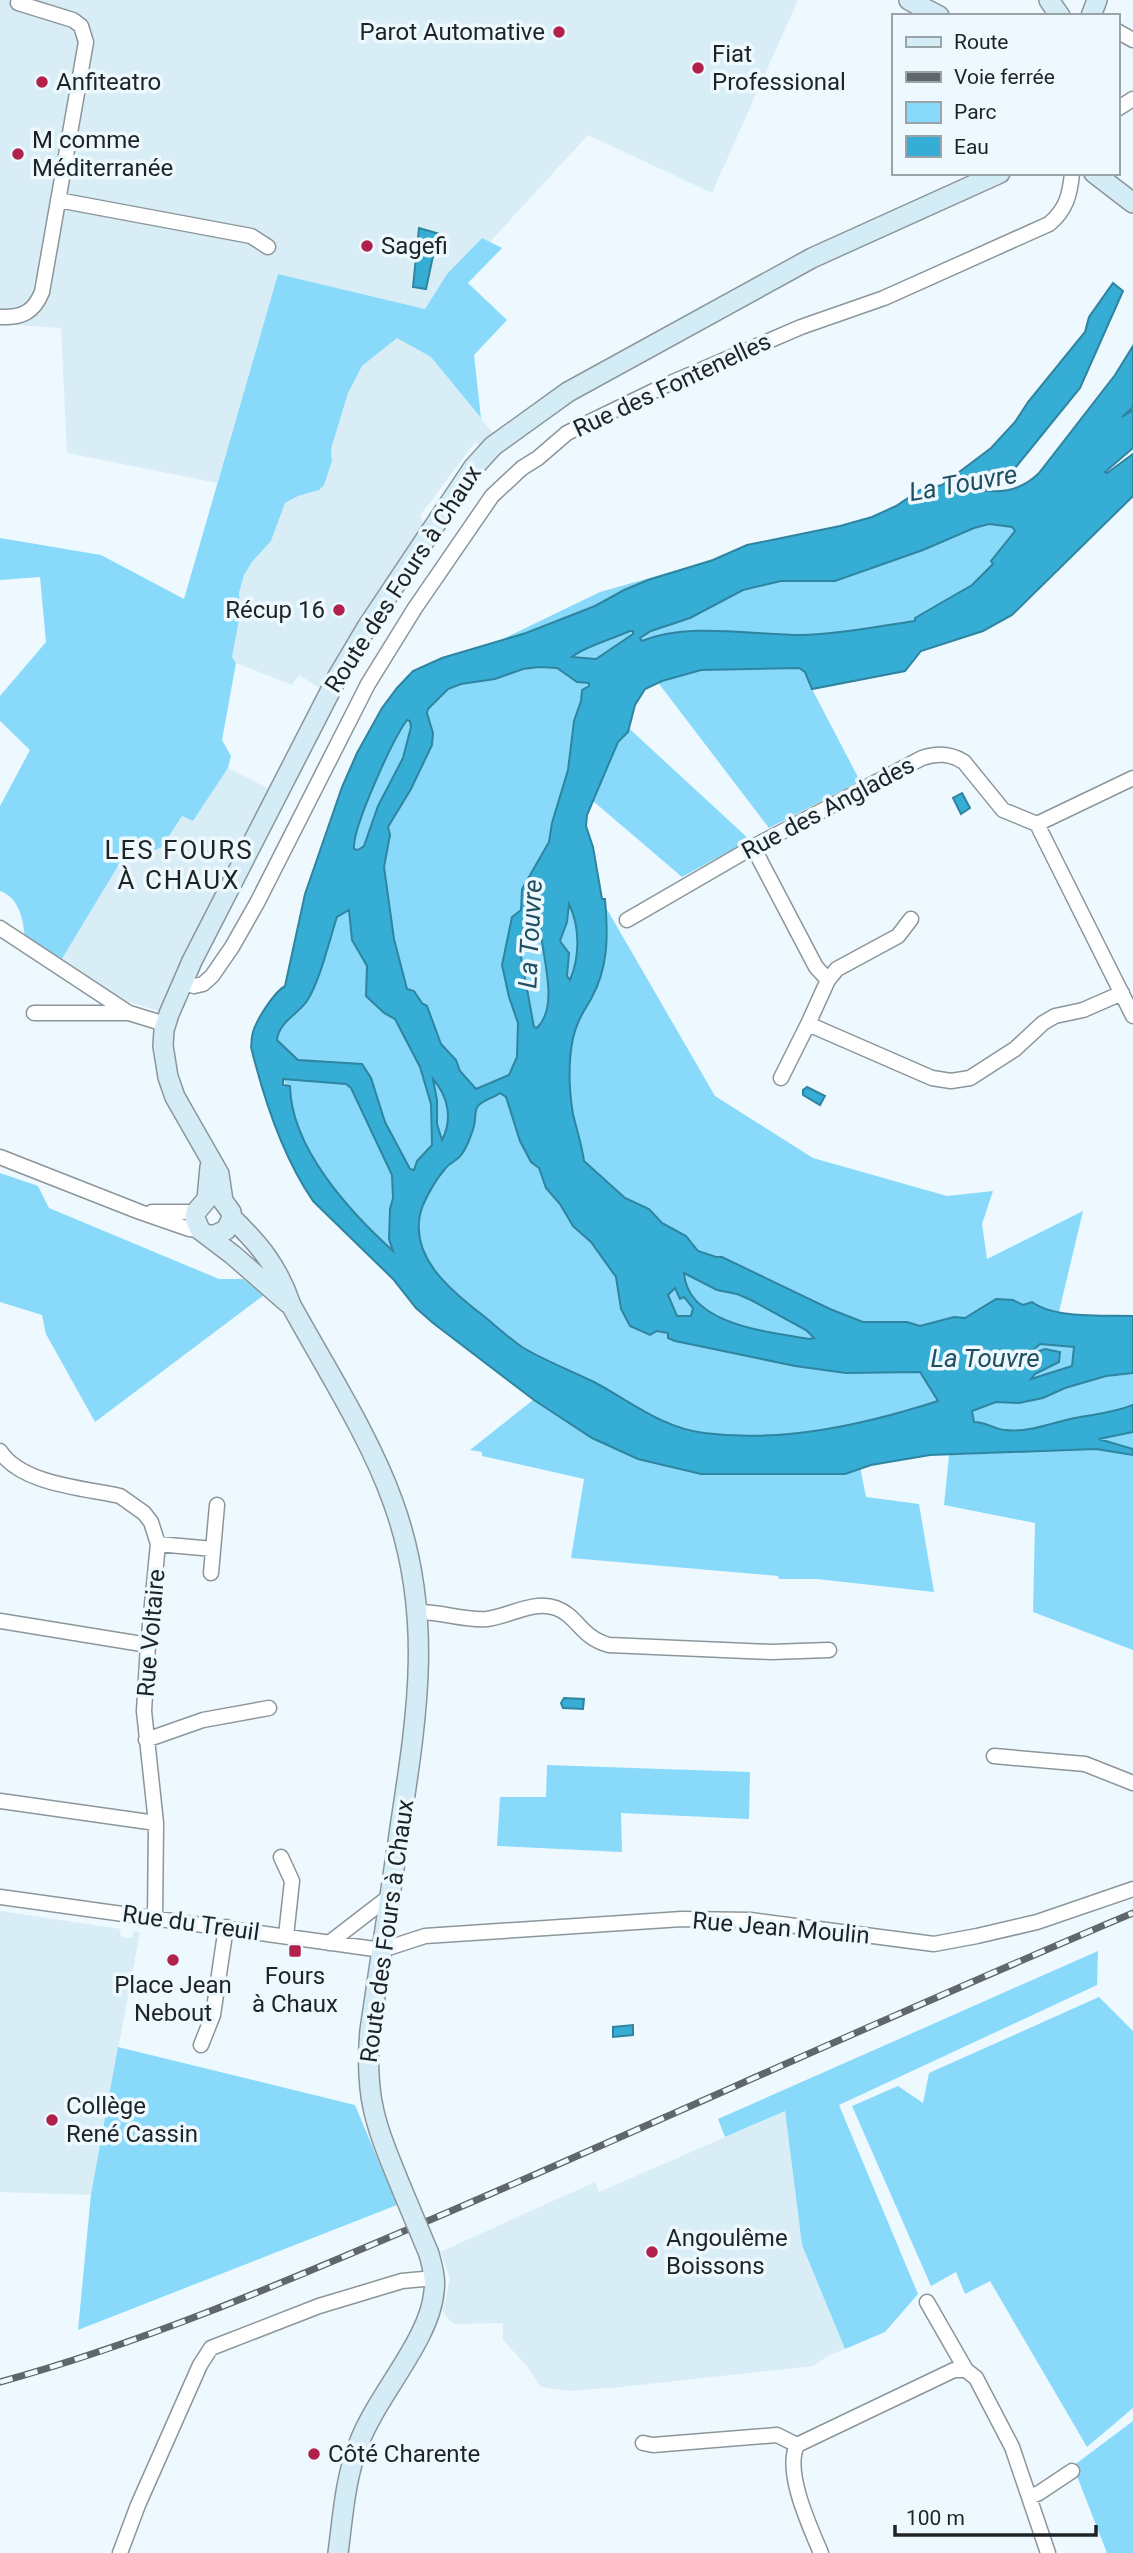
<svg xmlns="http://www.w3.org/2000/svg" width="1133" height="2553" font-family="Roboto,sans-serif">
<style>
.built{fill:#d9edf6}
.green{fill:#89dafa}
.water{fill:#36add4;stroke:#2f84a0;stroke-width:2;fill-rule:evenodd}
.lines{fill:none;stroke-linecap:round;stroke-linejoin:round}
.street-casing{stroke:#8b969b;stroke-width:17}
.secondary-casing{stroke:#8b969b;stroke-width:22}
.street{stroke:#fff;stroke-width:14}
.secondary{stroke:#d4ecf6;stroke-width:19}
.rail-casing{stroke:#5f676a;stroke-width:7}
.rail{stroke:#edf9fe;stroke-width:4.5;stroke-dasharray:13;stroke-linecap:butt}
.secondary-bridge-casing{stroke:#8b969b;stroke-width:22;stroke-linecap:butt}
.secondary-bridge{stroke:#d4ecf6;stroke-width:19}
.poi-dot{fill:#b2214c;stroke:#edf9fe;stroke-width:2.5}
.labels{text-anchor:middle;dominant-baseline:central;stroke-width:7;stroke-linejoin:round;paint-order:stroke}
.poi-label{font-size:24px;fill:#1e2325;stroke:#edf9fe;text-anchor:start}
.street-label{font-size:24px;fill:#1e2325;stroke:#edf9fe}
.water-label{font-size:26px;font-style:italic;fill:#204f61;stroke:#edf9fe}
.neighbourhood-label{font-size:26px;letter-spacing:2px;fill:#1e2325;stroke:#edf9fe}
</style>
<rect width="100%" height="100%" fill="#edf9fe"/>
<path class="built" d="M0 0H798L712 193 588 135 490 242 482 238 447 274 425 309 278 274 217 483 67 453 61 328 0 324Z
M397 338 431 357 493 433 480 446 475 442 420 516 423 523 323 690 299 675 292 685 236 663 232 657 240 615 239 593 244 575 252 562 271 541 285 503 298 496 319 490 332 461 331 449 348 393 362 366Z
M228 768 271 790 161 1012 107 995 60 962 118 866 162 847 182 816 193 821Z
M0 1911 121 1929 120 1936 127 1938H132L134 1931 140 1932 91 2194 89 2195 0 2192Z
M785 2111 802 2245 845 2349 828 2356 813 2366 621 2387 569 2391 541 2387 527 2366 503 2340V2323L455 2324 449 2320 443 2311 450 2278 440 2252 595 2182 599 2192Z"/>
<path class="green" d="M482 238 502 248 468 283 507 320 474 355 481 418 431 357 397 338 362 366 348 393 331 449 332 461 324 485 319 490 298 496 285 503 271 541 252 562 244 575 239 593 240 615 232 657 236 663 222 740 231 756 228 768 193 821 182 816 162 847 118 866 60 962 25 938C23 920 20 898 0 891V806L30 750 0 721V696L46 642 40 577 0 580V538L101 555 184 599 278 274 425 309 447 274Z
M1133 360V435L985 614 804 651 812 689 860 781 769 828 650 672 621 721 750 840 682 877 593 801 583 826 601 899 715 1096 813 1158 947 1196 993 1191 982 1224 987 1259 1083 1211 1058 1316 1133 1319V1452L1089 1440 858 1456 866 1497 919 1504 934 1592 817 1579H779L778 1576 571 1558 584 1479 482 1456V1452L470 1450 533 1400 342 1214 309 1165 271 1036 328 857 422 678 600 592 790 538 982 498 1033 492Z
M0 1173 38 1186 49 1208 219 1279H243L264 1295 95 1422 46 1334 42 1315 0 1302Z
M1096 1449 1133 1455V1650L1033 1612 1035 1523 944 1505 949 1455Z
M547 1765 750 1772 749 1819 621 1813 622 1852 497 1846 500 1797H546Z
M1098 1951 1097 1985 839 2105 918 2294 885 2332 845 2349 802 2245 785 2111 725 2137 718 2119Z
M1099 1997 1133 2031V2408L1087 2447 990 2281 965 2294 956 2272 931 2286 852 2106 898 2086 923 2103 929 2073Z
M118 2047 355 2105 397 2205 78 2330 91 2194Z
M1133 2421V2553H1107L1073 2466Z"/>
<path class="water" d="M419 228 443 235 440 248 448 251 445 254 433 256 426 289 413 287Z
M1113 283 1123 291 1080 388 1011 473 986 484 984 487 987 491C1008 493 1025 487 1039 473L1115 375 1133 346V407L1122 417 1133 410V448L1105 472 1107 473 1133 454V496L1012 615 983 631 921 651 905 671 812 689 805 672 799 668 701 670 662 681 645 689 635 705 628 732 618 742 587 815 586 826 593 847 602 899H605C608 934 609 967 591 999 583 1013 577 1021 573 1038 568 1063 569 1090 573 1114 577 1131 582 1145 584 1161L625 1198 649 1209 662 1223 686 1236 698 1251 716 1257H722L830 1309 863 1322H907L920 1326 954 1317 965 1318 996 1299 1013 1300 1023 1305 1032 1302C1055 1319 1104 1315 1133 1316V1373L1106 1376 1065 1388 1043 1398 1019 1403 996 1402 972 1411 974 1422C986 1422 994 1429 1005 1430 1029 1433 1053 1422 1075 1418 1096 1414 1113 1413 1133 1405V1432L1099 1439 1133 1449V1455L1096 1449 930 1455 871 1465 845 1474H701L638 1459 592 1438 534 1400 433 1323 416 1308 393 1279 313 1201C282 1156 264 1100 251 1047 252 1044 251 1041 252 1037 253 1024 274 992 285 986L305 894 342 787 357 753 382 708 397 688 413 671 442 658 526 633 595 606 624 590 648 580 713 560 747 545 840 526 872 517 896 506 920 490 942 485 991 448 1015 422 1028 402 1085 332 1089 317ZM989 524 1012 527 1015 531 991 561 993 564 972 585 915 618V621C879 626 838 635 802 635 752 635 688 622 642 641L640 638 651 631 690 618 743 590 781 581H835L923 550 974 528ZM630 631H633V634L596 659 572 657C581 648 615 638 630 631ZM539 667 557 668 577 682 589 683V686L582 690 581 701 574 721 568 770 552 823 549 842 522 889 521 910 512 917 502 965 509 997 518 1023 517 1057 509 1075 476 1089 460 1071 456 1060 441 1044 427 1006 422 1003 414 991 407 989 394 939 384 867 390 835 388 827 411 789 432 745 433 733 427 713 428 709 448 689 461 684 495 679 523 669ZM407 720 410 721 411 727 403 758 378 806 364 846 358 850 354 849C352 828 393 739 407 720ZM537 898 542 900 537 915 540 916C538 948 562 1003 537 1028L534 1027 521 957 532 910 530 909ZM569 904C580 927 580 956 570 980L567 976 569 953 560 941 567 922ZM349 910 352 940 367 966 366 996 384 1013 395 1019 420 1067 431 1104 432 1145 417 1161 414 1170 410 1169 385 1122 371 1078 362 1064 298 1060 277 1040C279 1022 298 1014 307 1001 320 981 329 941 337 917ZM283 1079 346 1084 351 1088 392 1175 393 1198 390 1209 389 1239 393 1251C350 1212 291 1148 290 1086L283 1085ZM433 1079C448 1096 453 1119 442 1140L437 1124V1100ZM500 1093 506 1097 520 1141 531 1162 539 1168 546 1188 560 1204 573 1226 591 1242 616 1277 621 1309 630 1326 650 1335 657 1331 668 1333V1338L675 1341 795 1366 846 1373 920 1372 938 1401C863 1425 783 1443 704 1433 662 1428 630 1401 594 1382 570 1370 545 1361 522 1347 509 1338 497 1327 485 1317 452 1292 404 1254 423 1205 428 1194 437 1178 445 1169 449 1163 457 1161 461 1155 466 1149 472 1134 474 1126 476 1120 474 1111 478 1106 482 1100 494 1098 500 1093ZM684 1273 717 1290 737 1294 751 1300 806 1330 814 1338 809 1339C769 1332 688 1325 684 1273ZM675 1288 680 1299 684 1297 693 1308 691 1316H677L668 1295ZM1040 1344 1074 1347 1072 1366 1031 1379 1035 1374 1059 1362 1060 1352 1045 1349 1034 1353 1033 1350Z
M962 793 970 808 961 814 953 798Z
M807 1087 825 1096 820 1105 803 1095V1090Z
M564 1698 584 1699 583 1709 563 1708 561 1703Z
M633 2025V2035L613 2037V2027Z"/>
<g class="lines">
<defs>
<path id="street" d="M1117 31 1133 40
M1117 109 1133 99
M58 200 251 236 268 247
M0 317C22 318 34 312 42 292L86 42 81 26 73 20 18 3
M1037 824 1133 1016
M753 847 816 967 828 980 808 1024 932 1078 951 1081 970 1078 1015 1049 1043 1023 1055 1016 1083 1010 1122 993
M627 920 753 847 922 758C937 753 950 753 964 762L1003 810 1037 824 1133 778
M0 928 129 1013 165 1024
M828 980 837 969 898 936 911 919
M182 982 194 986 203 984 212 976 232 947 257 903 368 684 415 608 492 496 522 468 538 458 567 433 666 385 801 327 884 298 1049 224C1066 210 1070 195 1072 173
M34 1013H127
M781 1078 808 1024
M0 1157 140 1212 189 1229 200 1230
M152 1212H196
M0 1451C21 1484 83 1488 120 1496L144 1513 151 1522 158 1544 148 1645 144 1711 156 1823 155 1918
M158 1544 213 1549
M211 1573 217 1505
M417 1612C440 1611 464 1621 487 1619 510 1616 533 1600 556 1608 578 1616 581 1638 609 1645L771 1652 829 1650
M0 1621 148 1645
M146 1740 203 1720 269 1708
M994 1756 1085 1764 1133 1783
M0 1801 156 1823
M281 1857 292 1881 286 1936
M0 1897 382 1950 425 1936 682 1919 750 1920 934 1944 977 1936 1037 1922 1133 1889
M329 1943 390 1896
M201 2045 213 2015 226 1927
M927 2302 966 2370
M643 2443 653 2445 777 2435 797 2445
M1029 2497 1039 2493 1072 2471
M120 2553 138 2505 200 2365 211 2348 319 2306 402 2281 434 2278
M821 2553C810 2527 784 2472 797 2445L954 2370H966L976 2378 1012 2447 1048 2553"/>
<path id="secondary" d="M909 0 939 16
M1049 0 1060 16
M1091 16 1097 0
M1094 173 1133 203
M210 1167 207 1199 196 1212 195 1218 200 1230 233 1255 288 1303
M232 1218C260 1245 278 1267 291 1305 325 1367 370 1437 393 1502 433 1612 418 1710 401 1821 391 1891 380 1961 370 2030 364 2098 376 2126 401 2187
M207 1235H215L226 1230 232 1218 231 1212 223 1201 219 1174 175 1097 168 1077 163 1046 164 1030 169 1014 192 961 338 676 367 627 473 468 493 446 568 392 812 258 1000 173
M338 2553C343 2516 345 2478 359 2443 377 2395 431 2338 434 2291 436 2278 432 2266 429 2254"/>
</defs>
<use href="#street" class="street-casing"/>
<use href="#secondary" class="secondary-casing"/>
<use href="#street" class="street"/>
<use href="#secondary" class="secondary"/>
<defs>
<path id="rail" d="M0 2382C153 2340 298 2276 444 2214 674 2115 902 2010 1133 1913"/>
</defs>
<use href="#rail" class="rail-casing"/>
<use href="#rail" class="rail"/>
<defs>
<path id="secondary-bridge" d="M401 2187 429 2254"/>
</defs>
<use href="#secondary-bridge" class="secondary-bridge-casing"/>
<use href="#secondary-bridge" class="secondary-bridge"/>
</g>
<g class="poi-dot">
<circle cx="559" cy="32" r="7"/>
<circle cx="698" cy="68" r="7"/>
<circle cx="42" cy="82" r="7"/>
<circle cx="18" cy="154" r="7"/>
<circle cx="367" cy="246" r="7"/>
<circle cx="339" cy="610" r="7"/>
<rect x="288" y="1944" width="14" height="14" rx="3.5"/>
<circle cx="173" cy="1960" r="7"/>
<circle cx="52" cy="2120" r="7"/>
<circle cx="652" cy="2252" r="7"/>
<circle cx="314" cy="2454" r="7"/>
</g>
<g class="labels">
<g class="poi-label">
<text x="545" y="32" text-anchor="end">Parot Automative</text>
<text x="712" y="54">Fiat<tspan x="712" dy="28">Professional</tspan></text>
<text x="56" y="82">Anfiteatro</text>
<text x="32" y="140">M comme<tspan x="32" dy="28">Méditerranée</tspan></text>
<text x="381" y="246">Sagefi</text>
<text x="325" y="610" text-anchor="end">Récup 16</text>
<text x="295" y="1976" text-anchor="middle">Fours<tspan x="295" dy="28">à Chaux</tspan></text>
<text x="173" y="1985" text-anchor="middle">Place Jean<tspan x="173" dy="28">Nebout</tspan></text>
<text x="66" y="2106">Collège<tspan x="66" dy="28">René Cassin</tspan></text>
<text x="666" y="2238">Angoulême<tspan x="666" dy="28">Boissons</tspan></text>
<text x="328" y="2454">Côté Charente</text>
</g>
<g class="street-label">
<text transform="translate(672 385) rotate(-25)">Rue des Fontenelles</text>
<text transform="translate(403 579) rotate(-57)">Route des Fours à Chaux</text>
<text transform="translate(828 808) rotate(-28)">Rue des Anglades</text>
<text transform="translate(151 1633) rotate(-85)">Rue Voltaire</text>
<text transform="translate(191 1923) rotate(8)">Rue du Treuil</text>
<text transform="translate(781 1928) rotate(5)">Rue Jean Moulin</text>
<text transform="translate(387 1931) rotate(-82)">Route des Fours à Chaux</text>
</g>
<g class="water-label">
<text transform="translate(963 483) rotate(-10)">La Touvre</text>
<text transform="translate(530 934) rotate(-87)">La Touvre</text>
<text x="985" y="1358">La Touvre</text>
</g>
<g class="neighbourhood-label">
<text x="179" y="850">LES FOURS<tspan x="179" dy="30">À CHAUX</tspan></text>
</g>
</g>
<rect x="892" y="14" width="228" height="161" fill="#edf9fe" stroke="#9aa3a7" stroke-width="2"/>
<rect x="906" y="37" width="35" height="10" fill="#d4ecf6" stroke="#9aa3a7" stroke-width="2"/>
<text x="954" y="49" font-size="21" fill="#1e2325">Route</text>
<rect x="906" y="72" width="35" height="10" fill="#5f676a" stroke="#9aa3a7" stroke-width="2"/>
<text x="954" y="84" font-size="21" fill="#1e2325">Voie ferrée</text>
<rect x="906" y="102" width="35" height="21" fill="#89dafa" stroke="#9aa3a7" stroke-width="2"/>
<text x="954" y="119" font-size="21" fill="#1e2325">Parc</text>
<rect x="906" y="136" width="35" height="21" fill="#36add4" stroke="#9aa3a7" stroke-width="2"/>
<text x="954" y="154" font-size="21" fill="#1e2325">Eau</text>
<path d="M895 2525v10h201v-10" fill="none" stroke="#1e2325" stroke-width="3.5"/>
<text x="906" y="2525" font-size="21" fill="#1e2325" stroke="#edf9fe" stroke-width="5" paint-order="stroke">100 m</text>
</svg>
